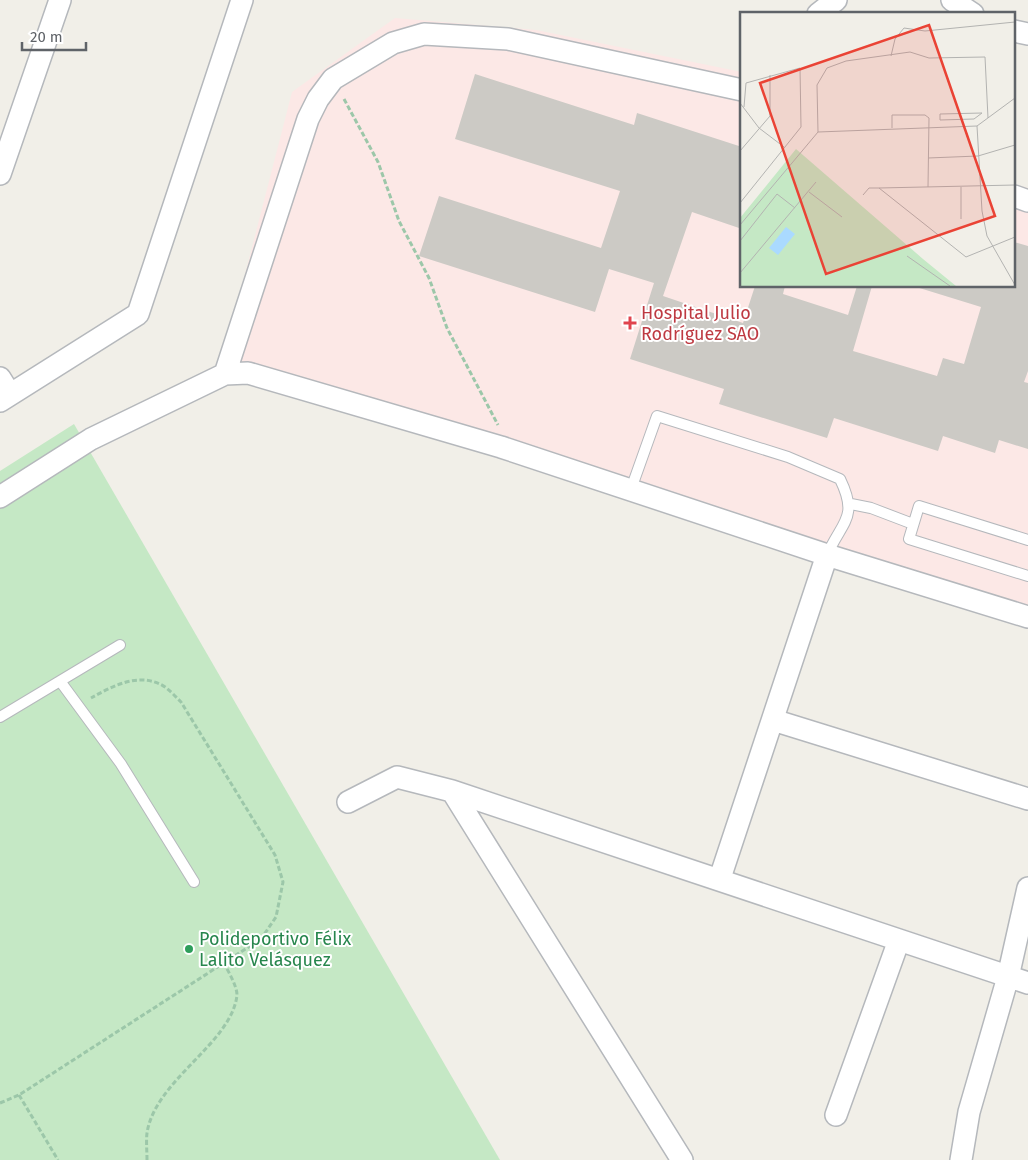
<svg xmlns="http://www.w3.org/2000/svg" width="1028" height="1160" font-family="'Fira Sans',sans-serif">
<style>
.medical{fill:#fce8e6}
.green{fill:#c5e8c5}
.building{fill:#cccac5}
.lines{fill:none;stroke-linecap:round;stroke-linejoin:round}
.lane-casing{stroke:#b5b8bc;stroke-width:12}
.street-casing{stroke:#b5b8bc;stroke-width:24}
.path{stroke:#9cc7a9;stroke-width:3;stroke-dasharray:5 2.5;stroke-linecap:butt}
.lane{stroke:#fff;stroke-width:10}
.street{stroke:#fff;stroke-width:21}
.health-dot{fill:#e0444e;stroke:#fff;stroke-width:2}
.leisure-dot{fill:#2e9e5b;stroke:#fff;stroke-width:2}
.labels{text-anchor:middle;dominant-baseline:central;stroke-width:4;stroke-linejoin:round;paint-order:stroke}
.health-label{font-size:18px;fill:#be3a42;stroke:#fff;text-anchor:start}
.leisure-label{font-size:18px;fill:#27864d;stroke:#fff;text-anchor:start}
.inset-road{fill:none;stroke:#b3b3b1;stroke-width:1}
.view{fill:#ea4335;fill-opacity:0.15;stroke:#ea4335;stroke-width:2.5}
.inset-edge{fill:none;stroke:#5f6368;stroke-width:2.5}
</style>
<rect width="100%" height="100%" fill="#f1efe8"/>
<path class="medical" d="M395 18 536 30 742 72V286H1014V184L1028 188V606L223 360 292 92Z"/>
<path class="green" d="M74 424 500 1160H0V471Z"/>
<path class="building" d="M475 74 634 125 637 113 742 147V229L692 212 663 296 743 323 755 286H785L783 294 848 315 857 286H872L853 351 937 376 943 358 964 364 981 307 913 286H1014V242L1028 246V371L1024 382 1028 383V449L999 440 995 453 943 436 938 451 834 418 827 438 719 404 724 389 630 359 654 283 609 269 595 312 419 256 439 196 601 248 620 191 455 139Z"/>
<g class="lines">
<defs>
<path id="lane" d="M631 489 657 416 788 457 840 479C859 518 842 521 827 555
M851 504 871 508 913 524
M1028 540 919 506 909 539 1028 576
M60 681 121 764 194 882
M0 717 120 645"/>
<path id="street" d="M952 0 973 14
M818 14 836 0
M1014 31 1028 34
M0 174 60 0
M1014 196 1028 201
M225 374 308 119 318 99 333 79 393 43 424 34 508 39 742 90
M0 378 10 394
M0 401 138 314 242 0
M0 497 91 439 225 374 248 373 501 447 827 555 1028 617
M773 720 1028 799
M452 791 682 1160
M348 802 397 777 452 791 1028 983
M720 878 827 555
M836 1115 899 940
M961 1160 969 1112 1008 977 1028 888"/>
</defs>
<use href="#lane" class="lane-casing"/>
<use href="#street" class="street-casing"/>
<path class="path" d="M344 99 378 162 399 221 429 278 447 328 498 425
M19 1095 58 1160
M0 1103 19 1095 261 939 276 917 283 882 275 855 181 702C175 696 167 687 160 684 136 673 111 687 91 698
M147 1160C147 1151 146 1141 147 1133 155 1080 232 1043 237 995 237 986 228 971 224 963"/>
<use href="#lane" class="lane"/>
<use href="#street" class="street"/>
</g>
<path class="health-dot" d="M627.5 315.5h5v5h5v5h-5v5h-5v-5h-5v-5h5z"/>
<circle class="leisure-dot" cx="189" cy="949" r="5"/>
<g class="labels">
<g class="health-label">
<text x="641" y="313">Hospital Julio<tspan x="641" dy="21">Rodríguez SAO</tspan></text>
</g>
<g class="leisure-label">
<text x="199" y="939">Polideportivo Félix<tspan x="199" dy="21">Lalito Velásquez</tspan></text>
</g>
</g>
<g transform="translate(740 12)">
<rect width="275" height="275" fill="#f1efe8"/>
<path d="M56 137 183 247 216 274H0V206Z" fill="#c5e8c5"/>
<path d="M46 215 55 222 38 243 29 236Z" fill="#aadaff"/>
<path class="inset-road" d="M151 44 155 27 164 16 185 19 275 10M0 91 19 116 44 135M242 101 234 107 200 108V102ZM237 114 242 199 247 224 275 273M152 116V103H185L189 106 188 175M78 120 77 73 87 56 106 49 170 40 189 46 245 45 248 106M0 139 30 104V63M188 146 238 144 275 133M139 176 226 245 275 225M69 180 102 205M123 183 129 176H139L275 173M0 191 61 115 60 56 6 71 4 95M221 207V175M0 213 78 120 237 114 275 86M0 229 37 182 55 196M167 244 210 274M0 261 76 170"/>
<path class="view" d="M189 13 255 204 86 262 20 71Z"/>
<rect width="275" height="275" class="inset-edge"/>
</g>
<path d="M22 42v8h64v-8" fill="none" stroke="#5f6368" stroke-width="2.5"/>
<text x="30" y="42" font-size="15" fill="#5f6368" stroke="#ffffff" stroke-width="4" paint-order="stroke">20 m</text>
</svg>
